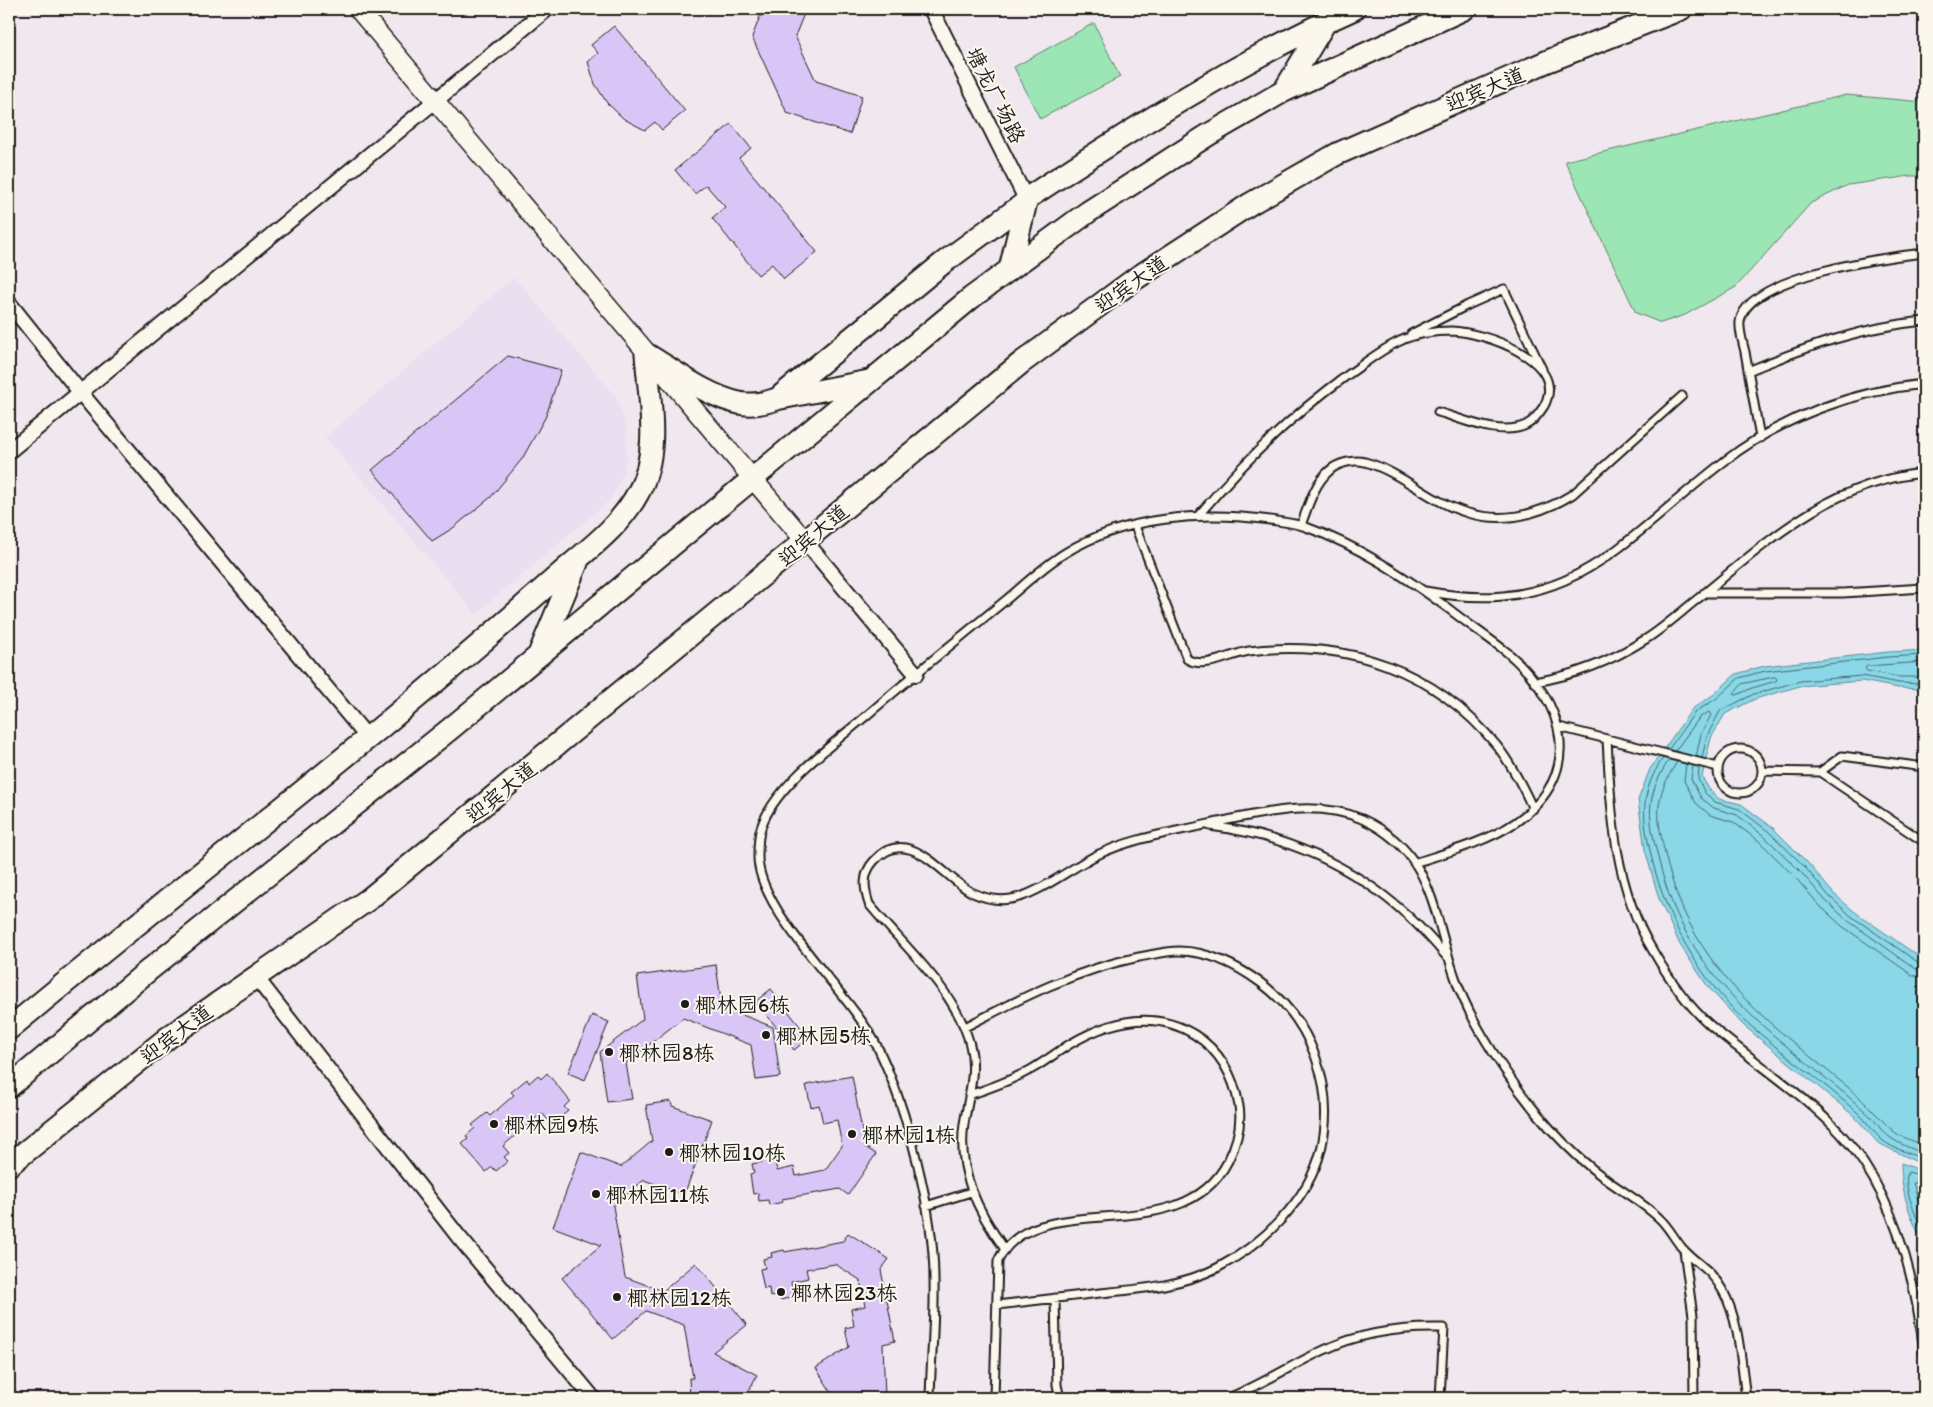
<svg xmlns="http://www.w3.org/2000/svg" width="1933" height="1407" font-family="Itim,'LXGW WenKai TC',sans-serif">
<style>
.built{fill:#eadef1}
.green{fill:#9ce5b4;stroke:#5c8068}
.water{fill:#89d7e7;stroke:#5d8c96}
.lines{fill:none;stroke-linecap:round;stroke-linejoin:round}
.shore{stroke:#48676d;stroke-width:1}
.building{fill:#d9c6f7;stroke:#1c1c1c}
.service-casing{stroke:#1c1c1c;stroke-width:11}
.minor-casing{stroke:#1c1c1c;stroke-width:18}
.tertiary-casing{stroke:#1c1c1c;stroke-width:21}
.primary-casing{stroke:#1c1c1c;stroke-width:25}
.service{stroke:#fbf7ec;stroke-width:7}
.minor{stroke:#fbf7ec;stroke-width:14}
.tertiary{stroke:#fbf7ec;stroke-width:18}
.primary{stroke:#fbf7ec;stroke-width:21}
.poi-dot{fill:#1c1c1c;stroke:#fbf7ec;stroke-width:2}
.labels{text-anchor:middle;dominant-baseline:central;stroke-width:4;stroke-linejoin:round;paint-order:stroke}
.street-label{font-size:21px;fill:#1c1c1c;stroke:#fbf7ec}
.poi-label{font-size:21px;fill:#1c1c1c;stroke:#fbf7ec;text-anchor:start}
</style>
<rect width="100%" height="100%" fill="#f1e8ef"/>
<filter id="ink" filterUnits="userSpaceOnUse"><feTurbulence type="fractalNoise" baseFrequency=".02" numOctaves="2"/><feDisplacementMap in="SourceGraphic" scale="10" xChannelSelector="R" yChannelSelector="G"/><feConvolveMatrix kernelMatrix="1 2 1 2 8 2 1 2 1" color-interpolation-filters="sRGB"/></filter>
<g filter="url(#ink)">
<path class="built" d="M514 277 616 397 626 426 627 457 624 471 611 499 476 614 325 437Z"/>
<path class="green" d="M1094 23 1120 77 1040 119 1014 67Z
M1846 95 1924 102V176H1910L1848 185 1811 203 1736 287 1685 315 1661 323 1636 313 1565 161Z"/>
<path class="water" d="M1924 650V689L1898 688 1862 681 1800 686 1755 699 1725 714 1711 738 1702 777 1709 789 1719 799 1741 804 1772 827 1808 863 1833 893 1855 912 1924 960V1244C1910 1218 1901 1193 1901 1163L1917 1169 1919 1163 1878 1143 1854 1116 1743 1025 1708 987 1680 945 1659 899 1645 850 1638 800 1650 769 1692 709 1713 695 1736 674 1764 666 1888 652Z"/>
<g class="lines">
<path class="shore" d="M1924 662 1867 666 1865 668 1867 671 1899 677H1924
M1775 677 1777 679 1776 681 1752 688 1737 695 1734 694 1742 684Z
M1668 750 1695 712 1716 699 1739 678 1765 671 1888 657 1924 655
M1675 751 1700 717 1709 712 1711 715 1701 734 1696 757
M1663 758C1639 794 1642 818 1652 859 1667 921 1699 977 1745 1021 1781 1053 1821 1080 1857 1112 1866 1120 1873 1132 1882 1140 1894 1150 1910 1152 1923 1160L1924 1165 1921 1172 1916 1174 1908 1172C1902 1186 1917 1220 1924 1233
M1702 758 1707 736 1720 711 1754 694 1800 681 1862 676 1899 683 1924 684
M1669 760C1644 798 1648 818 1659 861 1685 970 1755 1021 1838 1088 1850 1098 1861 1107 1872 1118 1877 1123 1881 1131 1887 1135 1897 1144 1912 1148 1924 1154
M1677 762C1653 799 1656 816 1666 858 1692 968 1762 1017 1844 1084 1862 1098 1875 1114 1891 1129 1899 1137 1913 1141 1924 1145
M1686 764 1684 781 1696 803 1710 815 1733 822 1759 841 1794 876 1820 906 1842 926 1912 975 1924 978
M1693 766 1691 779 1701 798 1714 808 1737 815 1764 836 1799 870 1825 900 1847 920 1916 969 1924 970
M1699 767 1698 779 1705 793 1715 802 1739 809 1768 831 1804 866 1829 896 1851 916 1919 963 1924 964
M1924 1178 1913 1183 1924 1218"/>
</g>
<path class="building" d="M763 9H806L795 36 816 81 862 96 850 134 787 113 752 37Z
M614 26 685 111 662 130 655 122 645 130 624 119 607 103 595 84 588 62 598 53 591 45Z
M731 124 751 148 739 158 817 252 784 279 772 264 758 275 712 218 725 207 706 185 695 194 675 170Z
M508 356 561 370 546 416 522 459 491 497 453 528 432 541 372 470Z
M716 965 722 1007 773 1027 780 1077 756 1080 751 1045 683 1018 626 1063 632 1099 607 1102 600 1052 643 1019 637 976Z
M771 989 809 1038 794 1050 756 1001Z
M592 1015 609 1022 585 1080 568 1073Z
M547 1073 570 1101 564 1107 568 1111 556 1121 552 1116 548 1120 542 1113 503 1146 509 1153 504 1157 508 1161 496 1171 492 1167 486 1172 462 1144 468 1139 466 1136 475 1128 472 1125 487 1113 490 1116 514 1095 511 1092 527 1079 529 1083 538 1075 541 1079Z
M852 1076 865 1147 876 1154 848 1195 840 1189 782 1199 783 1202 769 1205 768 1200 759 1201 758 1193 753 1194 750 1174 754 1173 752 1164 762 1162 761 1157 774 1155 777 1171 794 1167 796 1176 825 1170 842 1146 837 1120 823 1123 819 1105 811 1107 806 1085Z
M671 1101 672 1106 712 1120 684 1195 644 1180 613 1206 625 1277 663 1291 696 1263 747 1325 713 1352 757 1375 745 1398H690L689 1378H693L684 1325 646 1311 613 1339 562 1278 601 1245 553 1227 581 1152 621 1167 652 1141 646 1105Z
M848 1233 889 1259 881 1270 895 1341 883 1344 885 1398H835L816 1368 849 1347 845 1328 854 1326 851 1309 865 1306 860 1280 835 1264 806 1269 808 1278 791 1282 794 1297 780 1300 779 1295 770 1297 769 1288 764 1289 760 1269 765 1268 763 1259 772 1257 771 1253 784 1250 785 1252 843 1241Z"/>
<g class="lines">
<defs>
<path id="service" d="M1411 334 1468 305 1504 289 1542 369
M1748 371C1806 347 1862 327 1924 321
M1760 438C1755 409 1750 380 1745 352 1743 343 1739 331 1740 322 1745 276 1887 257 1924 253
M1198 516C1243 462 1292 415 1349 374 1365 363 1382 349 1400 341 1414 334 1435 331 1451 331 1484 332 1569 360 1544 406 1539 414 1534 421 1526 425 1500 437 1463 419 1438 412
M1301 525C1308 507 1314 484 1329 471 1337 463 1354 459 1365 462 1402 472 1431 503 1468 513 1506 524 1541 514 1573 494L1682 396
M1135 526 1187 659C1205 670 1230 654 1249 651 1347 639 1434 669 1497 746 1512 765 1523 787 1533 809
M1425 591C1574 619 1620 541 1726 460 1783 417 1853 391 1924 384
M1704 593H1843L1924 588
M1534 682C1573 676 1613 660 1646 639 1665 627 1682 611 1700 597 1769 540 1831 482 1924 473
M1559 727 1718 767
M1607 739C1611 812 1614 886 1653 951 1668 977 1687 1005 1710 1025 1753 1062 1802 1092 1841 1134 1894 1192 1915 1276 1924 1352
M1718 771a22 22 0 1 1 44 0a22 22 0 1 1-44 0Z
M1924 767 1842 756 1820 772 1924 842
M1762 771 1820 772
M1210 826C1305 838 1385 882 1446 956
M965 1027C1021 998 1076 970 1139 957 1151 955 1166 951 1179 951 1208 951 1238 966 1261 983 1312 1021 1336 1088 1321 1150 1308 1201 1262 1245 1217 1268 1181 1286 1140 1289 1100 1293 1065 1297 1031 1301 997 1305
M969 1095C991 1088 1012 1080 1032 1069 1046 1061 1057 1052 1070 1044 1109 1021 1154 1009 1195 1035 1220 1051 1234 1077 1239 1106 1242 1125 1236 1145 1228 1161 1181 1254 1034 1183 998 1261L994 1398
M926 1206 971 1192
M1004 1248C978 1212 957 1170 964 1124 968 1099 977 1071 970 1045 957 991 903 946 869 904 864 889 862 874 874 861 909 822 944 879 973 893 984 898 998 901 1011 899 1036 896 1072 867 1097 855 1133 838 1170 833 1209 824 1258 814 1314 798 1362 819 1433 852 1432 910 1454 974 1464 1006 1483 1038 1502 1066 1529 1107 1566 1151 1607 1180 1625 1193 1643 1203 1659 1218 1669 1227 1674 1239 1683 1249 1698 1265 1711 1269 1723 1291 1740 1322 1741 1364 1746 1398
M1684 1250 1693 1316 1694 1398
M1055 1298 1057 1385 1060 1398
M930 1398C931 1359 935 1319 934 1279 934 1212 907 1108 878 1048 852 994 757 912 758 856 758 847 758 836 761 828 774 785 839 740 873 710 915 674 958 639 1001 604 1022 587 1042 567 1065 553 1124 516 1203 511 1270 520 1282 522 1295 523 1306 527 1359 546 1404 576 1449 609 1468 624 1489 638 1508 653 1565 702 1586 773 1516 822 1487 842 1448 852 1414 863
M1228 1398C1262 1385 1291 1365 1324 1350 1361 1332 1403 1327 1444 1328L1440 1398"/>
<path id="minor" d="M931 9 1026 199
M9 303 80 392 368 738
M9 451 547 9
M805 541 916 674
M255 976 458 1236 593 1398"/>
<path id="tertiary" d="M358 9 805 541"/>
<path id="primary" d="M1284 91 1326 21
M1010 269 1026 202
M646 354C675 371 706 396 739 403 752 406 765 403 777 399L943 263 1026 202V199C1131 130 1239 60 1354 9
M781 398 869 381
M540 652 577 563
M9 1029C170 895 337 768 495 631 519 610 544 588 568 567 594 545 622 523 638 493 661 453 649 398 646 354
M9 1087 149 970 450 729 971 298 1088 212 1208 135 1284 91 1464 9
M9 1165 170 1036 369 899 1021 363 1135 279 1250 204 1337 154 1548 61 1681 9"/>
</defs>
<use href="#service" class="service-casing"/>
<use href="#minor" class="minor-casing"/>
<use href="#tertiary" class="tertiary-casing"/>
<use href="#primary" class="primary-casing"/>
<use href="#service" class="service"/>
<use href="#minor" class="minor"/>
<use href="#tertiary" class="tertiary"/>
<use href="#primary" class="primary"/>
</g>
</g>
<g class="poi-dot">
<circle cx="685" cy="1004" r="5"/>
<circle cx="766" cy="1035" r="5"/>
<circle cx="609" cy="1052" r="5"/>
<circle cx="494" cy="1124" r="5"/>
<circle cx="852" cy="1134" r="5"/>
<circle cx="669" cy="1152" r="5"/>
<circle cx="596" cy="1194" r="5"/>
<circle cx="781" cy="1292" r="5"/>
<circle cx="617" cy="1297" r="5"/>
</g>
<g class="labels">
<g class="street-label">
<text transform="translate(1485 89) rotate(-23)">迎宾大道</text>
<text transform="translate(996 95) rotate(63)">塘龙广场路</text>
<text transform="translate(1131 284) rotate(-35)">迎宾大道</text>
<text transform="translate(813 535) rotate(-40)">迎宾大道</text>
<text transform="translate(501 792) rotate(-39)">迎宾大道</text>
<text transform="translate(176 1034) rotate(-37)">迎宾大道</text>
</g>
<g class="poi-label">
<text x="695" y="1004">椰林园6栋</text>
<text x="776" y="1035">椰林园5栋</text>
<text x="619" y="1052">椰林园8栋</text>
<text x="504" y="1124">椰林园9栋</text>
<text x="862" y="1134">椰林园1栋</text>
<text x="679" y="1152">椰林园10栋</text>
<text x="606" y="1194">椰林园11栋</text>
<text x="791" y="1292">椰林园23栋</text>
<text x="627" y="1297">椰林园12栋</text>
</g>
</g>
<rect width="1933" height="1407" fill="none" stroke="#fbf7ec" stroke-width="30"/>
<rect x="15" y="15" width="1903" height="1377" fill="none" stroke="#1c1c1c" stroke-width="2" filter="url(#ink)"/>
</svg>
